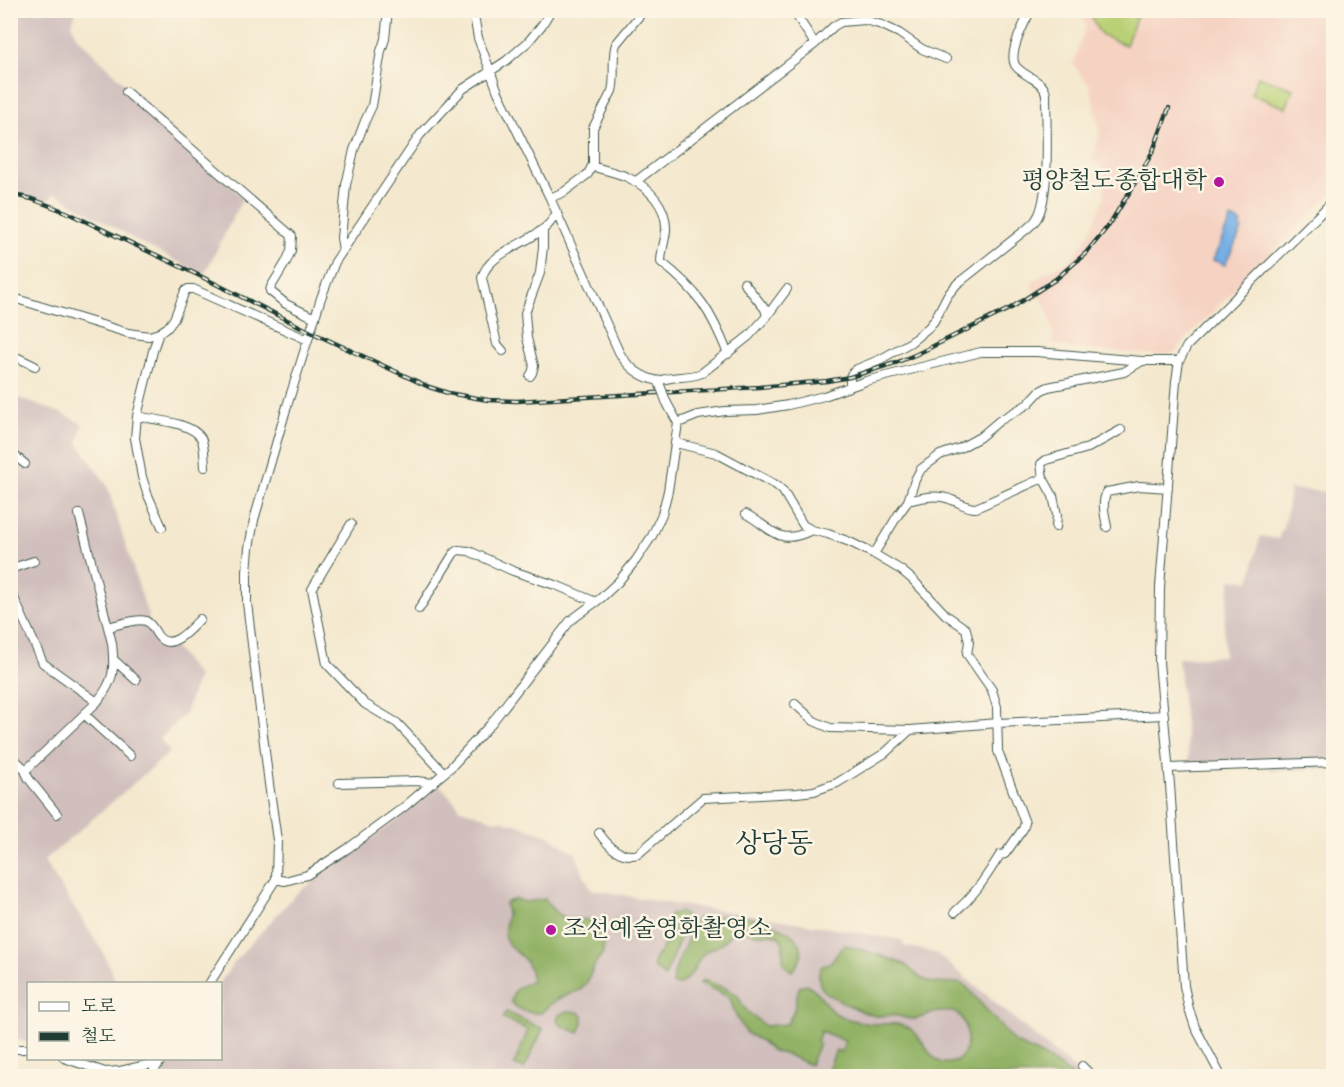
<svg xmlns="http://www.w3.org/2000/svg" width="1344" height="1087" font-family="'Old Standard TT','Noto Serif KR',serif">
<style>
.built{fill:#f5d2c2}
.industrial{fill:#d1bfbd}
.green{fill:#bad074;stroke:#6c8654;stroke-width:1.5}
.forest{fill:#93b266;stroke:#59784d;stroke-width:1.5}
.water{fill:#75afe6;stroke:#4a768d;stroke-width:1.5}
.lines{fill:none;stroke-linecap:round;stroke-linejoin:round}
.minor-casing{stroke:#3f574b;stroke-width:10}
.minor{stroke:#fff;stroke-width:8}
.rail-casing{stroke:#1f3d34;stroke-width:4.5}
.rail{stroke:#fcf5e5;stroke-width:2;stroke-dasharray:7;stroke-linecap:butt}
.minor-bridge-casing{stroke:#3f574b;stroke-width:10;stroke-linecap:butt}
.minor-bridge{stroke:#fff;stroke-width:8}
.poi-dot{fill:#b5179e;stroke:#fcf5e5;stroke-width:2}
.labels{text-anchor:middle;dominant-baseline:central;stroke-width:5;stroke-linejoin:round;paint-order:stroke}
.poi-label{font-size:24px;fill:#1f3d34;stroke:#fcf5e5;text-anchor:end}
.quarter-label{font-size:27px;fill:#1f3d34;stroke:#fcf5e5}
</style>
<rect width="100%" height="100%" fill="#fcf5e5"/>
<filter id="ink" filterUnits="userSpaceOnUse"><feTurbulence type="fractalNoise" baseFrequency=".0167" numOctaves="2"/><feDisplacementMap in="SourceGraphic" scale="12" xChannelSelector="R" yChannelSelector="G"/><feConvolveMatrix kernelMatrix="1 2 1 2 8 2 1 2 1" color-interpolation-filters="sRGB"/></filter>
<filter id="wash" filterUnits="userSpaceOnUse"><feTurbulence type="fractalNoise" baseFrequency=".008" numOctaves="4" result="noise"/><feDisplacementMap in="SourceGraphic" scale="24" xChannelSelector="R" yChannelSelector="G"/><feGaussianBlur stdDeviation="1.35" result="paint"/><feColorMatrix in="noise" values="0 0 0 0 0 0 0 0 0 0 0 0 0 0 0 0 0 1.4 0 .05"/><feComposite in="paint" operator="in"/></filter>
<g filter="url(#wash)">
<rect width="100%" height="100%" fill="#f4e8ce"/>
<path class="built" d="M1073 11H1333V192L1187 338 1175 352 1163 355 1074 349 1053 343 1052 327 1045 305 1032 287V281L1072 259 1088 236 1104 199 1105 172 1099 165 1092 163 1100 133 1090 86 1073 64 1086 25 1081 16Z"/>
<path class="industrial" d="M10 11H76L72 24 76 36 243 198 204 275 143 244 55 193 48 201 11 190Z
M10 395 61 413 83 424 78 443 107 485 158 648 173 646 198 676 185 714 160 739 170 752 44 861 103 952 116 983 28 984V1042L10 1038Z
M1333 484V768L1270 771 1269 760 1189 763 1178 658 1224 656V624L1231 579 1250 581 1260 536 1278 539 1285 521 1290 489 1326 492Z
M439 784 461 809 495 820H501L547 834 576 854 583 873 591 889 671 904 735 912 902 940 904 946 936 953 1083 1076H162L173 1059 220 1058V983L234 962 296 894 398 819Z"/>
<path class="green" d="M1090 11H1125L1137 15 1126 45C1101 36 1098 37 1090 11Z
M1258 76 1293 89 1286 108 1251 94Z"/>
<path class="forest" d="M515 899 526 902 545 899C560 924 574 917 598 921L604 942 603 953 596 962 587 982 580 990 560 998 551 1004 541 1013C528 1013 520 1012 511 1002 514 987 519 987 532 980L530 970 525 960 509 945 504 936 507 914 505 903Z
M679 912 685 915 687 919 665 977 653 967 654 960 673 933 668 921 671 914Z
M736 915C761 918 826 935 792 971 774 962 791 942 776 935 770 933 763 935 757 934 751 934 746 930 739 930 730 930 728 939 721 944 716 948 710 948 705 952 694 963 696 975 679 985L673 984C671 971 690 937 695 922L698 918 709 916Z
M845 945 882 956 904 964 921 978 929 982 936 983H959L966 986 1014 1042 1045 1057 1073 1076H837L827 1072 836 1050 841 1052 845 1041 821 1031 817 1041 819 1043 810 1065 788 1055 772 1051 761 1041 746 1033 736 1016 730 998 721 993 700 983 703 980 725 988 738 996 743 1006 748 1012 765 1026 787 1024 794 1010 799 987 806 984C811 987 816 990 820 995 825 1002 829 1011 838 1015 849 1020 865 1024 878 1024 889 1024 898 1022 909 1028 926 1037 930 1073 956 1061 964 1057 967 1047 967 1038 967 1028 964 1015 953 1012 947 1011 936 1012 930 1014 924 1016 920 1019 913 1019 906 1019 898 1015 891 1015 886 1015 882 1016 877 1016 867 1015 826 996 821 987 819 983 818 974 820 970 822 964 826 965 830 962 836 958 839 950 845 945Z
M568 1011 578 1012 583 1016V1022L579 1033 560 1025 557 1020 559 1015Z
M506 1012 543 1029 524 1069 514 1065 528 1030 503 1018Z"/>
<path class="water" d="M1231 218 1242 223 1240 226 1242 229 1225 265 1213 260Z"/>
</g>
<g filter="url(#ink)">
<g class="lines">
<defs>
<path id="minor" d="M473 10 478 38 498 92 550 198 619 352C627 367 642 378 659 381L660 385
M793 10 815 44
M126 92 292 236 291 251 286 262 271 287 270 291 286 304 315 318
M592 166C603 170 616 172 627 177 649 187 667 206 666 230 665 241 661 252 661 262 698 291 711 311 728 354
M635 182 815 44 834 26 841 22 865 20 882 25 899 33 922 49 946 59
M550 198 564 192 588 174 593 164V128L612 91C616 76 611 59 616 44L644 10
M343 250 341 238 346 185 354 150 365 121 372 106 381 51 385 39 388 10
M744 283 765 309 767 316
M10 297 128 333 149 336 159 333 168 327 174 319 185 291 188 289H193L308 340
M159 333 154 347 137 416 135 438 142 477 147 493 162 527
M503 351 497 344 482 278C487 253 532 242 548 225 552 221 554 217 557 213
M10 354 35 366
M530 376 532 373 534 366 527 338 525 313 540 273 543 247V229
M659 381C673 375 688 379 702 373L749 336 767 316 787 289
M850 386V377L852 373 857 369 881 359 911 342 929 327 934 321 947 296 957 284 1028 228C1031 225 1035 222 1037 218 1051 196 1046 122 1046 94 1044 85 1038 82 1030 77 1025 74 1018 70 1015 65 1008 52 1025 22 1031 10
M666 401 669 407 678 423
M137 416C154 420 191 422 201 438 205 446 204 458 205 467
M676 443 716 453 776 485 783 491 803 525 812 530 828 534 850 542 874 554 901 570 913 580 946 615 966 629 969 642 967 654 992 690 997 707 998 751 1025 823 1023 829 1005 854 1000 855C985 878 976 894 955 912
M10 452 25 464
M908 501C923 497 938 494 952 500 961 503 966 508 976 508L1043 478
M746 514C773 529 778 547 812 530
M351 524 312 589 327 664 365 704 397 723 444 773
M1056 527 1057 515 1053 496 1043 478 1041 464 1046 460 1088 448 1121 430
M1107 527C1105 515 1101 502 1107 492L1139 486 1168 488
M874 554 898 515 908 501 915 480 921 469 940 455 960 448 980 437 999 421 1028 404 1040 391 1048 387 1124 372 1142 361
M10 569 34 561
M10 589 43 663 97 702
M419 609 454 553 458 550 469 551 513 571 558 586 596 602
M108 627C117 625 138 618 146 621 152 624 154 631 158 636 171 653 191 628 200 619
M114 660 136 680
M795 704 814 721 830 728 910 730
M84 714 130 756
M10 755 26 770
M1169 768 1334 762
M339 783 417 781 433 783
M57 814 29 779 26 773V770L97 702C114 681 115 670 112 643L79 514
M599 833C608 846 621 859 638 854L703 798 797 793 814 791 828 786 837 783 885 753 910 730 998 723 1164 715
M276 879 277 840 269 784 247 603V571L249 548 254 520 287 406 321 298 335 262 420 135 463 89 506 61 528 42 542 25 551 10
M209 984 276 879 285 881 307 875 347 849 404 807 451 767 490 725 570 621 601 598 618 582 636 560 652 536 662 514 668 491 678 423 698 415 725 411 757 410 788 405 824 396 866 381 981 352H1037L1142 361H1179
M10 1049H28
M64 1058 105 1072 120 1071 160 1062
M1082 1066 1092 1076
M150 1076 160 1062
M1221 1076 1195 1027 1189 1009 1184 986 1170 785 1159 662 1160 587 1176 381 1179 361 1187 346 1334 200"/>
</defs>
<use href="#minor" class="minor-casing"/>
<use href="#minor" class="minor"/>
<defs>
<path id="rail" d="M10 194 32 199 66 212 200 276 311 332 429 387 448 393 488 400 517 401 759 387 827 381 850 377 898 362 917 354 1011 308 1056 279 1086 253 1109 225 1132 188 1153 151 1169 108"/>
</defs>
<use href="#rail" class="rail-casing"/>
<use href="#rail" class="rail"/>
<defs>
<path id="minor-bridge" d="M660 385 666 401"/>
</defs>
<use href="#minor-bridge" class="minor-bridge-casing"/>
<use href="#minor-bridge" class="minor-bridge"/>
</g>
</g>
<g class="poi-dot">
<circle cx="1219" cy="182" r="6"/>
<circle cx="551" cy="930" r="6"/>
</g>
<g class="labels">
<g class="poi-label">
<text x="1207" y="182">평양철도종합대학</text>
<text x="563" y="930" text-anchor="start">조선예술영화촬영소</text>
</g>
<g class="quarter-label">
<text x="774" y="844">상당동</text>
</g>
</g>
<rect width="1344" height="1087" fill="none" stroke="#fcf5e5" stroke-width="36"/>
<rect x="27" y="982" width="195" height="78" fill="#fcf5e5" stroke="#a4ab9e" stroke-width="1.5"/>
<rect x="39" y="1002" width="30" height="9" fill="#ffffff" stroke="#a4ab9e" stroke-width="1.5"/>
<text x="81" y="1012" font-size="18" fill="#1f3d34">도로</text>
<rect x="39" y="1032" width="30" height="9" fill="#1f3d34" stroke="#a4ab9e" stroke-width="1.5"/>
<text x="81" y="1042" font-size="18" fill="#1f3d34">철도</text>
</svg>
